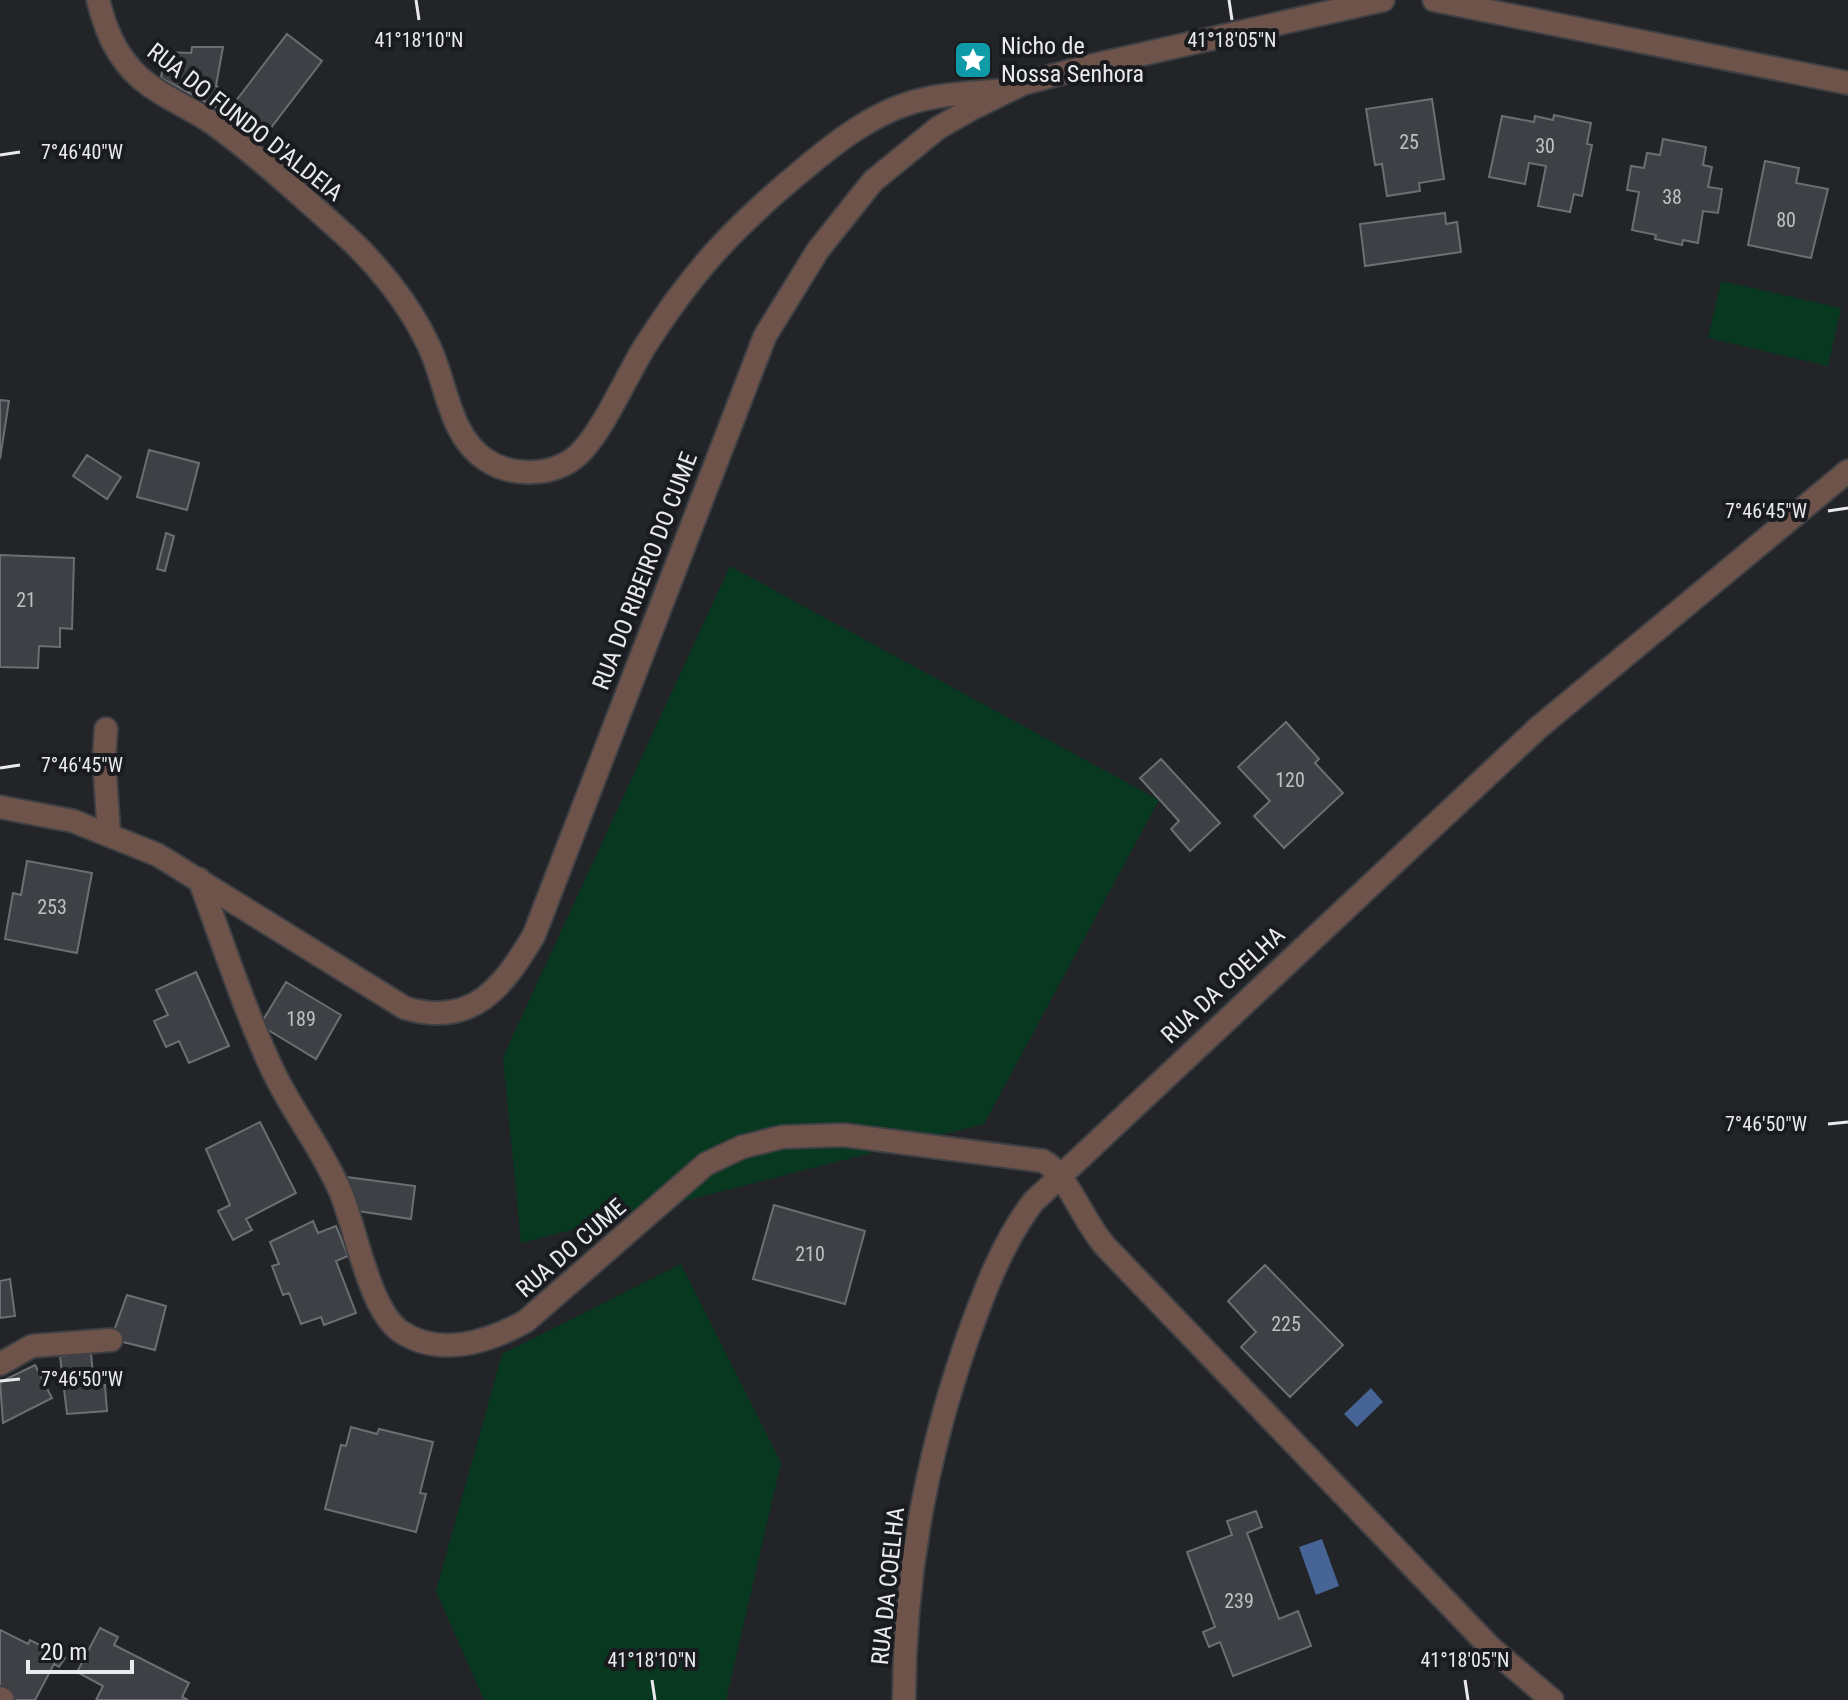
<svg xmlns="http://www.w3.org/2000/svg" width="1848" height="1700" font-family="'Roboto Condensed',sans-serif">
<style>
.green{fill:#083820}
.water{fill:#466496}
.building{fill:#3e4045;stroke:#6c6e73;stroke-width:2}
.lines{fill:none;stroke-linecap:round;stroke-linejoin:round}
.minor-casing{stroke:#3e4044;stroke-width:26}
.tertiary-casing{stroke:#3e4044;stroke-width:26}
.minor{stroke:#6e534a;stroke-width:22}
.tertiary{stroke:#6e534a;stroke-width:22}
.ticks{fill:none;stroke:#e9eaed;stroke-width:3}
.labels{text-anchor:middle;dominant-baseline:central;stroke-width:8;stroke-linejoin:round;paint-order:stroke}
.number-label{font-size:20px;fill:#bec0c3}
.poi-label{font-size:24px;fill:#e9eaed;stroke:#191b1f;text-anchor:start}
.street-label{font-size:24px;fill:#e9eaed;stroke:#191b1f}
.ticks-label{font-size:20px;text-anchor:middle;fill:#e9eaed;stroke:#191b1f;stroke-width:8;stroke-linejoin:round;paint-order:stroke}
</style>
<rect width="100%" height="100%" fill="#222428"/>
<path class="green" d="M1721 281 1841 308 1828 366 1708 338Z
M730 566 1159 800 984 1124 521 1243 503 1057Z
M681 1264 781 1463 726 1700H484L436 1591 502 1354Z"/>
<path class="water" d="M1371 1388 1383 1402 1357 1427 1344 1414Z
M1322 1539 1339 1586 1316 1595 1299 1547Z"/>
<path class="building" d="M287 34 322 61 257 146 222 119Z
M192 47H223L216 86 224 90 217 108 161 78 165 52 191 53Z
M978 55 979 63 970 65 968 56Z
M1432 99 1444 179 1419 183 1420 191 1387 196 1382 164 1375 165 1366 109Z
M1554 115 1591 123 1587 144 1592 145 1582 196 1574 194 1570 212 1538 206 1546 166 1529 163 1525 184 1489 177 1502 116 1534 122 1535 116 1553 120Z
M1663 139 1706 147 1703 165 1712 167 1708 187 1722 189 1718 213 1703 211 1698 243 1683 240 1682 245 1655 239 1656 235 1632 230 1639 192 1627 190 1631 166 1644 168 1647 153 1660 155Z
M1765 161 1799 168 1796 183 1828 189 1811 258 1748 245Z
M1445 213 1446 224 1457 222 1461 252 1365 266 1360 224Z
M0 400 9 401 0 459Z
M149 450 199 463 187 510 137 497Z
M87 455 121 477 107 499 73 476Z
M166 533 174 536 165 571 157 569Z
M0 555 74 558 72 629 60 628V647L39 646 38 668 0 667Z
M1286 722 1319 759 1315 763 1343 793 1284 848 1254 816 1270 801 1238 767Z
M1161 759 1220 823 1190 851 1171 829 1179 821 1140 778Z
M27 861 92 873 77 953 5 939 13 893 21 895Z
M196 972 229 1046 189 1063 179 1041 166 1047 154 1021 168 1015 156 990Z
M286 982 341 1015 316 1059 260 1025Z
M260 1122 296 1193 246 1219 252 1230 233 1240 218 1211 230 1205 206 1149Z
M339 1176 415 1186 411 1219 351 1210Z
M774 1205 865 1231 845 1304 753 1279Z
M313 1221 318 1233 336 1226 348 1256 336 1261 356 1313 324 1325 321 1317 301 1324 289 1293 283 1295 272 1266 279 1264 270 1242Z
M1265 1265 1343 1345 1290 1397 1241 1347 1256 1332 1228 1301Z
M10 1279 15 1316 0 1318V1281Z
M127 1295 166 1306 155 1350 111 1339Z
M91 1353 94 1386 105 1385 107 1411 67 1414 60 1356Z
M35 1365 52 1398 3 1423 0 1382Z
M351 1427 377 1434 379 1429 433 1442 420 1493 426 1494 416 1532 325 1509 341 1445 346 1446Z
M1256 1511 1262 1527 1247 1533 1279 1619 1298 1611 1311 1646 1233 1676 1220 1642 1209 1647 1203 1632 1215 1627 1187 1552 1232 1535 1227 1521Z
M100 1628 118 1637 114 1645 189 1683 182 1697 188 1700H96L103 1686 77 1672Z
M0 1630 28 1644 30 1640 65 1658 59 1667 54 1664 35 1700H13L0 1693Z"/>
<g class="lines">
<defs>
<path id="minor" d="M98 0C105 27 113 49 132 70 154 94 188 106 214 124 260 158 303 197 345 235 378 265 409 304 428 344 447 382 448 435 486 460 512 477 553 477 578 455 603 432 627 374 647 343 696 267 735 226 805 168 836 142 871 115 910 103 942 93 976 93 1008 90
M1434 0 1848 83
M106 729 104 759 109 834
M199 879C223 943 244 1009 273 1071 293 1113 323 1150 341 1193 356 1229 369 1309 400 1331 439 1358 489 1342 526 1321L706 1164 742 1147 782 1137 844 1135 1043 1161C1067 1173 1083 1222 1106 1247L1492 1649 1552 1700
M0 1364 32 1346 111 1340
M0 1698 3 1700
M904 1700C904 1574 927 1453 969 1334 986 1287 1003 1242 1033 1202L1538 728 1848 471"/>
<path id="tertiary" d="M0 807 73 821 158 855 405 1008C473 1028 503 987 534 935L765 336 818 250 873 181 938 128 973 108 1022 84 1081 68 1383 0"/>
</defs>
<use href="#minor" class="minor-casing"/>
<use href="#tertiary" class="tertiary-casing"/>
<use href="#minor" class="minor"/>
<use href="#tertiary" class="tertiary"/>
</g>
<path class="ticks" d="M416 0 419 20M1229 0 1232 20M0 155 20 152M1828 511 1848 508M0 768 20 765M1828 1124 1848 1122M0 1381 20 1379M652 1680 655 1700M1465 1680 1468 1700"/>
<defs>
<symbol id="sight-square" viewBox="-11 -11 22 22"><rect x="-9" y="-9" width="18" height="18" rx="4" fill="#0f9aa8" stroke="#191b1f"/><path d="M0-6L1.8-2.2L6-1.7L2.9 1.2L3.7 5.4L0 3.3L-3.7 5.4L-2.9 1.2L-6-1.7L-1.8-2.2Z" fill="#fff"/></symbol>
</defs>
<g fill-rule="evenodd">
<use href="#sight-square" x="951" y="38" width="44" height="44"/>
</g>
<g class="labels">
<g class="number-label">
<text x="1409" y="142">25</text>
<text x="1545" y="146">30</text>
<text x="1672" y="197">38</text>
<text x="1786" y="220">80</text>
<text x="26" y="600">21</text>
<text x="1290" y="780">120</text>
<text x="52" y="907">253</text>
<text x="301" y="1019">189</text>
<text x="810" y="1254">210</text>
<text x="1286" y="1324">225</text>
<text x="1239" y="1601">239</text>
</g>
<g class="poi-label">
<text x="1001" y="46">Nicho de<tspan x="1001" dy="28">Nossa Senhora</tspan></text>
</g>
<g class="street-label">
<text transform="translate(245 122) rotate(38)">RUA DO FUNDO D'ALDEIA</text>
<text transform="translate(645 571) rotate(-69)">RUA DO RIBEIRO DO CUME</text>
<text transform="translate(1223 985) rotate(-43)">RUA DA COELHA</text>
<text transform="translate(571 1248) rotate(-41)">RUA DO CUME</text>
<text transform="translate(888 1586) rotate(-84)">RUA DA COELHA</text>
</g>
</g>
<g class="ticks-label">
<text x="419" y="47">41°18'10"N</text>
<text x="1232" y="47">41°18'05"N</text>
<text x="82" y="159">7°46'40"W</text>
<text x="1766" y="518">7°46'45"W</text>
<text x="82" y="772">7°46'45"W</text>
<text x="1766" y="1131">7°46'50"W</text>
<text x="82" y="1386">7°46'50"W</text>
<text x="652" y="1667">41°18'10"N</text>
<text x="1465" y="1667">41°18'05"N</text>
</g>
<path d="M28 1660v12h104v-12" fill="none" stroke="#e9eaed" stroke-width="4"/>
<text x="40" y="1660" font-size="24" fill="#e9eaed" stroke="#191b1f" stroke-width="6" paint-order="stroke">20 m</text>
</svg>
